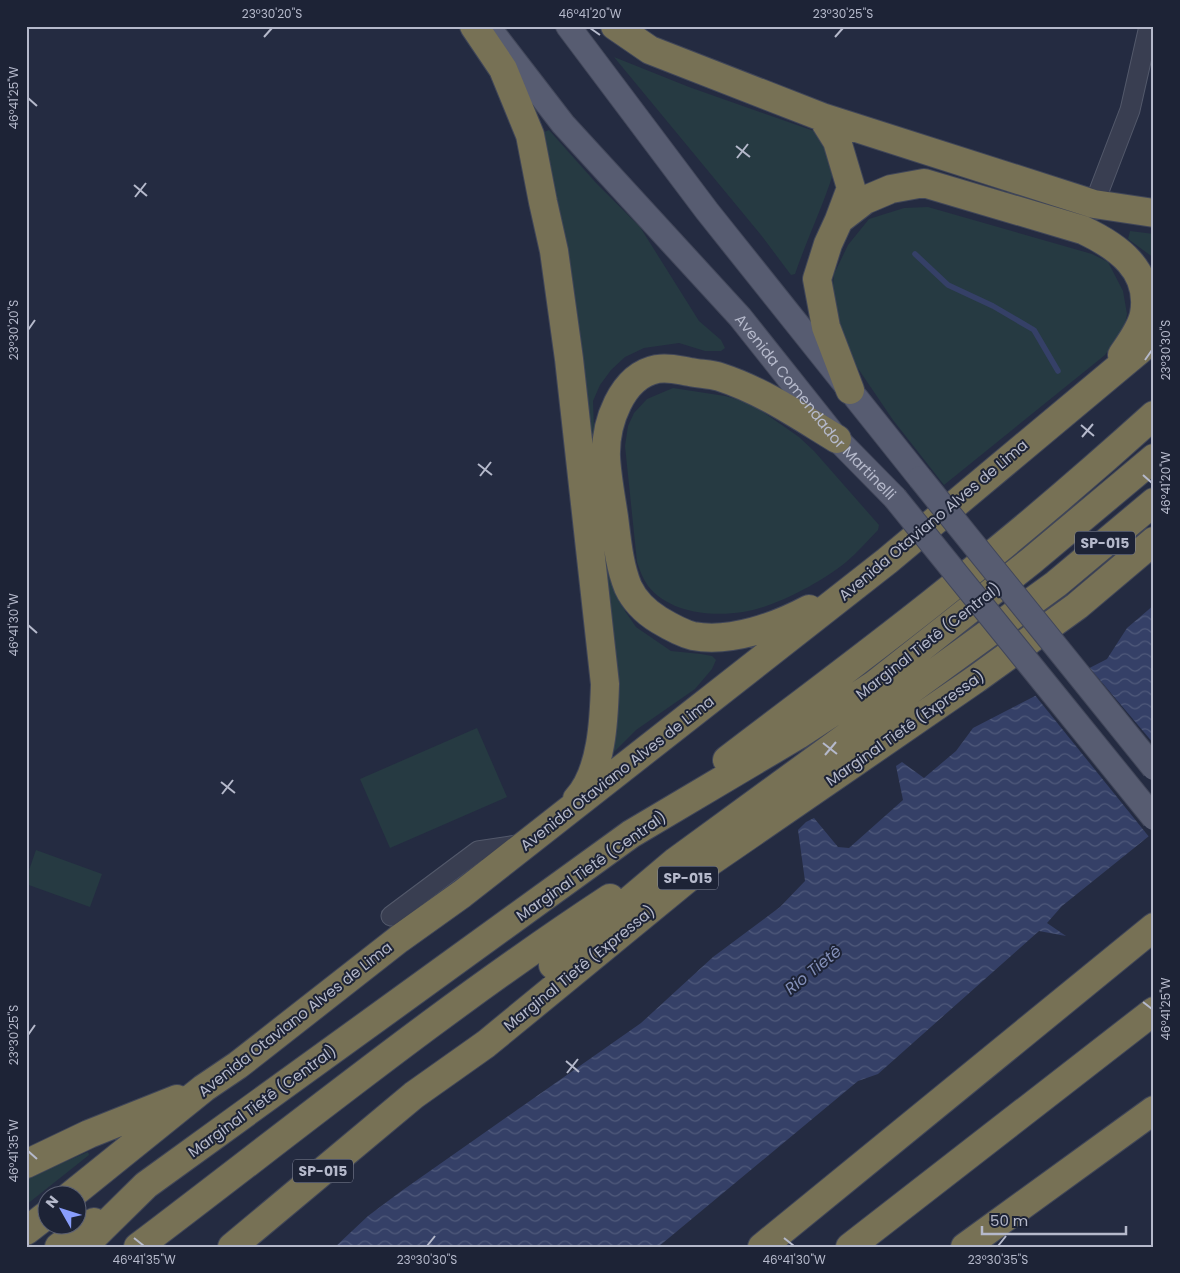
<svg xmlns="http://www.w3.org/2000/svg" width="1180" height="1273" font-family="Poppins,sans-serif">
<style>
.park{fill:#263a42}
.water{fill:url(#water-waves)}
.pier{fill:#242b41}
.lines{fill:none;stroke-linecap:round;stroke-linejoin:round}
.stream{stroke:#354067;stroke-width:5.5}
.minor-casing{stroke:#53596b;stroke-width:21}
.major-casing{stroke:#42475a;stroke-width:26}
.highway-casing{stroke:#404658;stroke-width:30}
.minor{stroke:#393e51;stroke-width:19}
.major{stroke:#575c71;stroke-width:24}
.highway{stroke:#777155;stroke-width:28}
.major-bridge-casing{stroke:#42475a;stroke-width:26;stroke-linecap:butt}
.major-bridge{stroke:#575c71;stroke-width:24}
.ticks{fill:none;stroke:#b5b9cb;stroke-width:2}
.labels{text-anchor:middle;dominant-baseline:central;stroke-width:4;stroke-linejoin:round;paint-order:stroke}
.shield{fill:#1d2336;stroke:#878c9e;stroke-width:1}
.shield-label{font-size:14px;font-weight:bold;fill:#b5b9cb}
.street-label{font-size:15px;fill:#b5b9cb;stroke:#1d2336}
.water-label{font-size:16px;font-style:italic;fill:#838fb8;stroke:#1d2336}
.neatline{fill:none;stroke:#b5b9cb;stroke-width:2}
.ticks-label{font-size:12px;text-anchor:middle;fill:#b5b9cb}
</style>
<defs>
<pattern id="water-waves" width="16" height="10" patternUnits="userSpaceOnUse" patternTransform="scale(1.25)"><rect width="16" height="10" fill="#354067"/><path d="M0 5q4-4 8 0t8 0" fill="none" stroke="#505a7b"/></pattern>
</defs>
<rect width="100%" height="100%" fill="#242b41"/>
<path class="park" d="M614 57 689 87 814 131 837 161C826 200 808 236 795 274L791 275 761 235Z
M549 130 597 184 640 227 699 321 721 340 725 348 721 351H705L679 343 644 348 625 357 611 370 600 385 593 401 596 485 603 549 625 611 636 627 671 651 701 654 712 656 716 660 712 669 695 689 636 730 602 764 539 134Z
M928 207 1092 254 1108 262 1123 291 1127 314 1124 329 1105 355 944 485 893 420 855 364 841 332 832 296 834 274 848 245 869 219 904 208Z
M1130 231 1154 234V258L1128 239Z
M673 388 725 396 750 403 799 437 814 451 879 525 878 530C867 541 857 553 845 563 825 579 794 596 769 605 734 619 674 619 648 586 643 579 640 571 637 562L625 446 628 426 634 413 647 399Z
M477 728 507 797 390 848 360 779Z
M36 850 102 874 90 907 26 884V879Z
M88 1152 89 1155 26 1205V1178Z"/>
<path class="water" d="M1154 605V832L1062 906 1047 923 1066 936 1039 931 878 1074 858 1081 658 1247H335L368 1216 400 1192 641 1023 713 957 780 907 805 881 798 830 806 822 814 818 838 847 849 848 903 800 896 766 902 762 924 778 956 751 973 728 1107 659 1127 628Z"/>
<path class="pier" d="M1088 666 1154 744V835L1150 838 1034 694Z"/>
<g class="lines">
<path class="stream" d="M915 254 948 285 993 306 1034 330 1058 371"/>
<defs>
<path id="minor" d="M1094 204 1130 110 1149 26
M391 916 478 851 523 844"/>
<g id="major">
<path d="M568 26 707 211 920 478"/>
<path id="s1" d="M496 37 563 124 740 317 837 439 895 498"/>
</g>
<path id="highway" d="M474 26 503 69 530 135 543 202 554 251 569 359 605 684C604 719 602 772 577 799
M615 26 650 50 822 117 1094 204 1154 213
M822 117 837 141 851 188 839 220
M850 390 826 327 817 279 828 244 839 220 865 200 891 189 924 183 1083 230C1117 246 1152 270 1144 314 1141 329 1130 343 1122 355
M809 609C777 626 731 643 693 636 681 633 669 626 659 620 646 612 635 602 628 587 619 565 617 540 614 517 611 497 607 477 606 457 605 424 621 376 657 369 670 367 678 370 690 372 700 374 711 374 720 377 763 391 799 416 837 439
M727 760C795 708 864 657 932 603 1008 543 1082 480 1154 415
M553 965 676 861 1056 584 1154 502
M26 1164 89 1134 177 1099
M70 1196 204 1088 238 1065 399 939 462 894 887 561 1154 338
M26 1231 48 1214
M59 1247 94 1222
M83 1247 146 1185 631 834 798 735 874 685 1031 561 1154 458
M138 1247C294 1129 447 1005 610 898
M232 1247 414 1095 486 1044 697 871 976 679 1077 606 1154 541
M762 1247 1154 927
M850 1247 1154 1011
M965 1247 1154 1110"/>
</defs>
<use href="#minor" class="minor-casing"/>
<use href="#major" class="major-casing"/>
<use href="#highway" class="highway-casing"/>
<use href="#minor" class="minor"/>
<use href="#major" class="major"/>
<use href="#highway" class="highway"/>
<defs>
<path id="major-bridge" d="M920 478 1154 768
M895 498 1154 818"/>
</defs>
<use href="#major-bridge" class="major-bridge-casing"/>
<use href="#major-bridge" class="major-bridge"/>
</g>
<path class="ticks" d="M590 28 600 35M264 37 272 28M835 37 843 28M28 98 37 106M736 146 750 157M737 158 748 144M134 185 147 196M135 197 146 183M28 330 35 320M1145 360 1152 350M1081 425 1094 436M1082 437 1093 424M478 464 492 475M1143 475 1152 483M480 476 491 462M28 625 37 633M823 743 837 754M825 755 836 742M221 782 235 793M222 794 233 780M1143 1002 1152 1009M28 1035 35 1025M566 1061 579 1072M567 1073 578 1059M28 1151 37 1159M134 1238 144 1246M784 1238 794 1246M427 1246 435 1236M998 1246 1006 1236"/>
<g class="labels">
<g class="shield">
<rect x="1075" y="531.5" width="60" height="23" rx="4"/>
<rect x="658" y="866.5" width="60" height="23" rx="4"/>
<rect x="293" y="1159.5" width="60" height="23" rx="4"/>
</g>
<g class="shield-label">
<text x="1105" y="543">SP-015</text>
<text x="688" y="878">SP-015</text>
<text x="323" y="1171">SP-015</text>
</g>
<g class="street-label">
<text stroke="none"><textPath href="#s1" startOffset="489">Avenida Comendador Martinelli</textPath></text>
<text transform="translate(933 520) rotate(-40)">Avenida Otaviano Alves de Lima</text>
<text transform="translate(928 641) rotate(-38)">Marginal Tietê (Central)</text>
<text transform="translate(905 728) rotate(-35)">Marginal Tietê (Expressa)</text>
<text transform="translate(617 773) rotate(-38)">Avenida Otaviano Alves de Lima</text>
<text transform="translate(591 866) rotate(-35)">Marginal Tietê (Central)</text>
<text transform="translate(579 968) rotate(-39)">Marginal Tietê (Expressa)</text>
<text transform="translate(295 1019) rotate(-38)">Avenida Otaviano Alves de Lima</text>
<text transform="translate(262 1101) rotate(-36)">Marginal Tietê (Central)</text>
</g>
<g class="water-label">
<text transform="translate(813 970) rotate(-39)">Rio Tietê</text>
</g>
</g>
<rect width="1180" height="1273" fill="none" stroke="#1d2336" stroke-width="55"/>
<g transform="translate(62 1210) rotate(309)"><circle r="24" fill="#1d2336" stroke="#5a5f72"/>
<path d="M0-4L9 19L0 12L-9 19Z" fill="#899efd"/>
<text y="-8" font-size="14" font-weight="bold" text-anchor="middle" fill="#b5b9cb">N</text>
</g>
<path d="M982 1226v8h144v-8" fill="none" stroke="#b5b9cb" stroke-width="2.5"/>
<text x="990" y="1226" font-size="15" fill="#b5b9cb" stroke="#1d2336" stroke-width="4" paint-order="stroke">50 m</text>
<rect x="28" y="28" width="1124" height="1218" class="neatline"/>
<g class="ticks-label">
<text x="272" y="18">23°30'20"S</text>
<text x="590" y="18">46°41'20"W</text>
<text x="843" y="18">23°30'25"S</text>
<text transform="translate(14 98) rotate(-90)" y="4">46°41'25"W</text>
<text transform="translate(14 330) rotate(-90)" y="4">23°30'20"S</text>
<text transform="translate(1166 350) rotate(-90)" y="4">23°30'30"S</text>
<text transform="translate(1166 483) rotate(-90)" y="4">46°41'20"W</text>
<text transform="translate(14 625) rotate(-90)" y="4">46°41'30"W</text>
<text transform="translate(1166 1009) rotate(-90)" y="4">46°41'25"W</text>
<text transform="translate(14 1035) rotate(-90)" y="4">23°30'25"S</text>
<text transform="translate(14 1151) rotate(-90)" y="4">46°41'35"W</text>
<text x="144" y="1264">46°41'35"W</text>
<text x="427" y="1264">23°30'30"S</text>
<text x="794" y="1264">46°41'30"W</text>
<text x="998" y="1264">23°30'35"S</text>
</g>
</svg>
